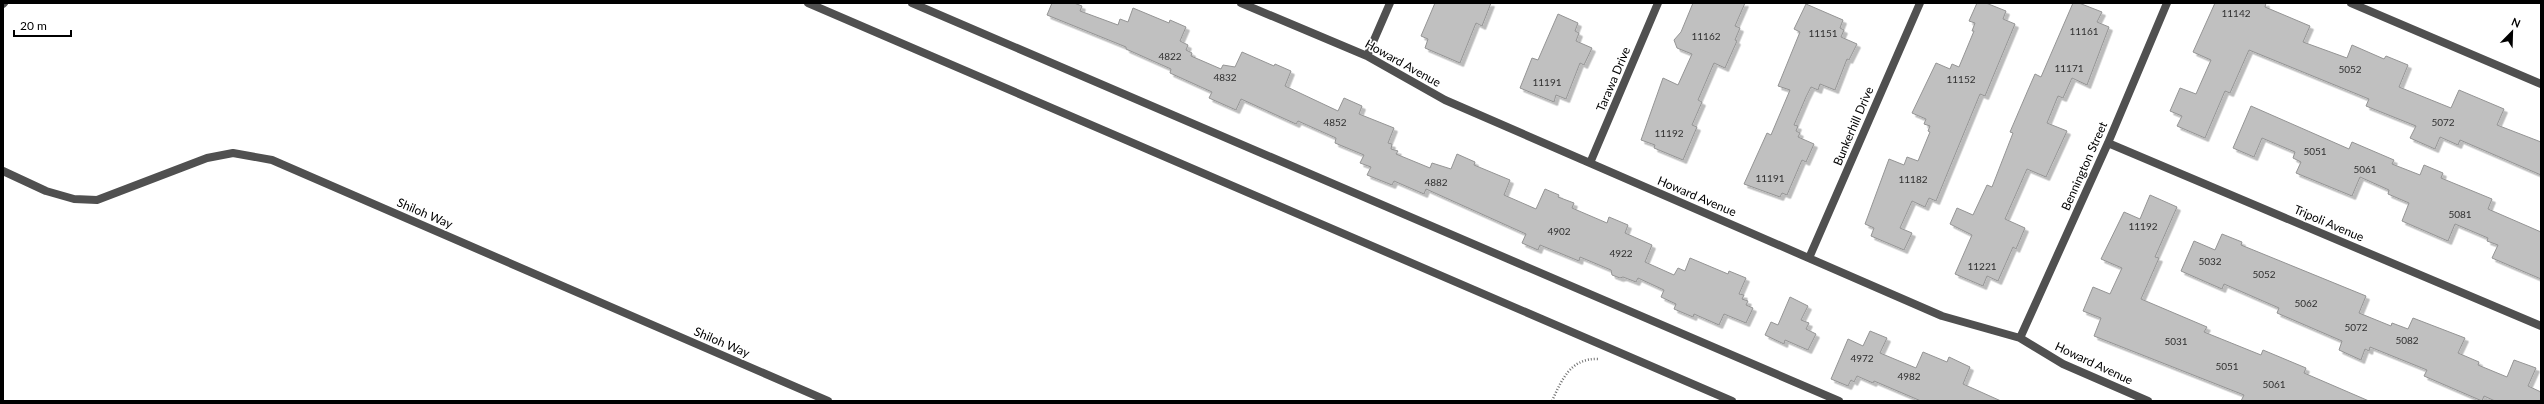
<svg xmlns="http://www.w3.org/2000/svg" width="2544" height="404" font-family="Lato,sans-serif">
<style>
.building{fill:#c0c0c0;stroke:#949494;filter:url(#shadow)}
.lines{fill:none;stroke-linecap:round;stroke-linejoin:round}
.path{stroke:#727272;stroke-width:2.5;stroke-dasharray:1 2;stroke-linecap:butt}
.service{stroke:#505050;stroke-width:8}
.minor{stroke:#505050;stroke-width:8}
.labels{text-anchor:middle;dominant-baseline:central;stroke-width:3.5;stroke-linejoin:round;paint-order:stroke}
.number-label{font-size:10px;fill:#303030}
.street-label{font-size:12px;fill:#000;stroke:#fff}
</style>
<defs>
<filter id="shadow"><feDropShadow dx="3.5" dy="3.5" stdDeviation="0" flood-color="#0004"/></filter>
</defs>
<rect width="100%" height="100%" fill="#fff"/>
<path class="building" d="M1052 3H1074L1082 6 1080 11 1118 25 1120 19 1128 22 1133 8 1169 23 1170 20 1186 27 1180 41 1188 45 1186 50 1192 53 1191 56 1221 69 1223 65 1235 67 1242 52 1274 66 1275 64 1291 71 1285 86 1338 111 1344 98 1362 106 1359 114 1394 128 1388 143 1392 144 1391 149 1398 151 1396 154 1430 168 1432 163 1451 169 1457 154 1475 162 1474 165 1510 180 1504 195 1536 209 1545 189 1559 195 1558 197 1574 203 1572 208 1607 223 1609 217 1628 225 1625 233 1652 245 1645 262 1674 275 1678 268 1685 271 1690 258 1728 274 1729 271 1746 278 1739 294 1744 295 1742 299 1748 301 1746 305 1753 308 1746 323 1724 314 1719 325 1694 314 1693 317 1674 309 1676 304 1661 297 1664 290 1638 278 1636 282 1623 277 1620 278 1612 275 1611 270 1580 257 1579 261 1540 245 1538 250 1522 243 1526 234 1426 189 1424 194 1394 181 1392 185 1367 175 1371 167 1360 163 1364 155 1335 143 1336 138 1298 121 1296 124 1241 99 1236 110 1209 98 1212 92 1170 73 1171 69 1126 49V47L1047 15Z
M1435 3H1491L1482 26 1476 23 1460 63 1425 48 1428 39 1421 36Z
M1693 3H1745L1735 26 1740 28 1735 40 1737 41 1725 68 1714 63 1698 100 1702 102 1692 125 1697 127 1683 160 1654 148 1655 145 1641 140 1663 78 1678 85 1692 54 1677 48 1674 40 1681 32Z
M1977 3H1986L2006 11 2003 19 2015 24 1985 96 1980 94 1936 201 1929 198 1925 207 1912 201 1900 228 1912 233 1904 250 1871 236 1874 228 1865 224 1889 159 1904 165 1907 157 1918 161 1930 132 1928 131 1930 126 1924 124 1926 119 1912 113 1936 63 1950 69 1952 64 1959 67 1974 31H1972L1975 23 1969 21Z
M2073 3H2079L2102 12 2097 22 2109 27 2087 85 2072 78 2063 98 2058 96 2047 123 2067 131 2046 177 2027 169 2005 219 2025 228 2016 249 2013 247 1998 281 1987 276 1983 286 1955 274 1972 235 1950 224 1957 208 1973 215 1987 185 1992 187 2013 133 2010 132 2028 90 2035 74 2041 77Z
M2215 3H2266L2265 7 2310 26 2303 42 2347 58 2352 45 2384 59 2386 56 2408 65 2399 87 2451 108 2459 90 2504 109 2497 125 2541 142V175L2460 140 2458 145 2440 137 2435 149 2410 138 2416 126 2366 106 2369 99 2249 50 2230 93 2225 91 2205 138 2177 126 2182 116 2170 111 2180 88 2196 94 2211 60 2193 52Z
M1806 4 1843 20 1840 28 1844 30 1841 37 1857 44 1849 60 1847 59 1835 90 1820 84 1818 90 1811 87 1806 97 1794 125 1798 126 1796 131 1800 133 1798 137 1814 144 1806 162 1802 160 1787 195 1782 193 1780 197 1744 184 1767 133 1771 135 1790 90 1778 86 1800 32 1794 29Z
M1558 14 1578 23 1575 31 1579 33 1576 41 1592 48 1584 65 1580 63 1566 99 1556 95 1554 102 1520 88 1532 58 1538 60Z
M2251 106 2349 149 2352 142 2394 160 2392 164 2420 175 2424 165 2443 173 2441 178 2492 199 2488 209 2541 232V279L2492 258 2498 245 2487 241 2488 238 2455 224 2448 241 2402 221 2409 203 2388 194 2389 190 2360 177 2352 196 2296 173 2301 162 2293 158 2295 152 2262 138 2254 157 2233 148Z
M2150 195 2177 207 2155 257 2159 258 2141 299 2207 327 2204 332 2261 355 2263 350 2306 368 2304 373 2369 401H2241L2244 395 2094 336 2101 318 2083 311 2093 287 2110 294 2122 268 2101 259 2124 212 2140 219Z
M2222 234 2242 242 2241 245 2366 296 2359 313 2391 326 2392 323 2408 329 2413 318 2465 338 2458 353 2479 362 2478 365 2507 377 2514 360 2536 368 2528 386 2541 392V401H2495L2484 396 2482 401 2424 376 2427 370 2370 347 2369 351 2365 349 2361 360 2339 350 2342 341 2277 313 2279 308 2224 284 2222 289 2181 271 2194 241 2215 250Z
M1790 297 1808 306 1801 320 1809 323 1806 329 1816 334 1808 350 1785 340 1784 344 1765 335 1771 322 1778 325Z
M1870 331 1887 338 1880 353 1916 368 1923 352 1947 362 1949 357 1970 367 1963 384 2001 401H1921L1874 381 1873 383 1857 376 1854 382 1851 380 1848 386 1831 379 1848 339 1863 346Z"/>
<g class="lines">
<path class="path" d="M1552 401C1562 379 1571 358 1598 359"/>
<path class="service" d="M808 3 1732 401
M912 3 1839 401
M3 4 4 3"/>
<path class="minor" d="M1241 3 1367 56 1445 100 1942 316 2020 338 2063 364 2148 401
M2351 3 2541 84
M1367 56 1390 3
M2108 143 2541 326
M1590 163 1658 3
M3 171 46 191 74 199 97 200 207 158 233 153 272 160 828 401
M1809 258 1920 3
M2020 338 2108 143 2167 3"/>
</g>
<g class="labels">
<g class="number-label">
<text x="2236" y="13">11142</text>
<text x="2084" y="31">11161</text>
<text x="1823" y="33">11151</text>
<text x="1706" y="36">11162</text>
<text x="1170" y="56">4822</text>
<text x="2069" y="68">11171</text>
<text x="2350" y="69">5052</text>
<text x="1225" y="77">4832</text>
<text x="1961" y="79">11152</text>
<text x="1547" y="82">11191</text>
<text x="1335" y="122">4852</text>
<text x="2443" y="122">5072</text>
<text x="1669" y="133">11192</text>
<text x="2315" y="151">5051</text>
<text x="2365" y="169">5061</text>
<text x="1770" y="178">11191</text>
<text x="1913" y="179">11182</text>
<text x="1436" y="182">4882</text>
<text x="2460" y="214">5081</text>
<text x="2143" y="226">11192</text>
<text x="1559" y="231">4902</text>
<text x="1621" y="253">4922</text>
<text x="2210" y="261">5032</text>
<text x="1982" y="266">11221</text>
<text x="2264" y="274">5052</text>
<text x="2306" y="303">5062</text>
<text x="2356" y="327">5072</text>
<text x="2407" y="340">5082</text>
<text x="2176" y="341">5031</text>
<text x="1862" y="358">4972</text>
<text x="2227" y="366">5051</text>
<text x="1909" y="376">4982</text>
<text x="2274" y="384">5061</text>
</g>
<g class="street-label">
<text transform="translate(1403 63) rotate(29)">Howard Avenue</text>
<text transform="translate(1613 79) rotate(-67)">Tarawa Drive</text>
<text transform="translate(1853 126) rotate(-67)">Bunkerhill Drive</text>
<text transform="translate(2084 166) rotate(-66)">Bennington Street</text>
<text transform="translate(1697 196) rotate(23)">Howard Avenue</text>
<text transform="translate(425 213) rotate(23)">Shiloh Way</text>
<text transform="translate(2329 223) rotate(23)">Tripoli Avenue</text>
<text transform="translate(722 342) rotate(23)">Shiloh Way</text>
<text transform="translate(2094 363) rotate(25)">Howard Avenue</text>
</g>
</g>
<rect width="2544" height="404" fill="none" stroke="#000000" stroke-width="8"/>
<g transform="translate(2512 32) rotate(23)" stroke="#ffffff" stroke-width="3" paint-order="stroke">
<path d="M0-3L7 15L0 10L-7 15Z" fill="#000000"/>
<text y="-6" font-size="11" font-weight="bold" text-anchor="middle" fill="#000000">N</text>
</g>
<path d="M14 30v6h57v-6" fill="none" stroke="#000000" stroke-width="2"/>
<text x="20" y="30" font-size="12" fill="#000000" stroke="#ffffff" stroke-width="3" paint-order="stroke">20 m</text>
</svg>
